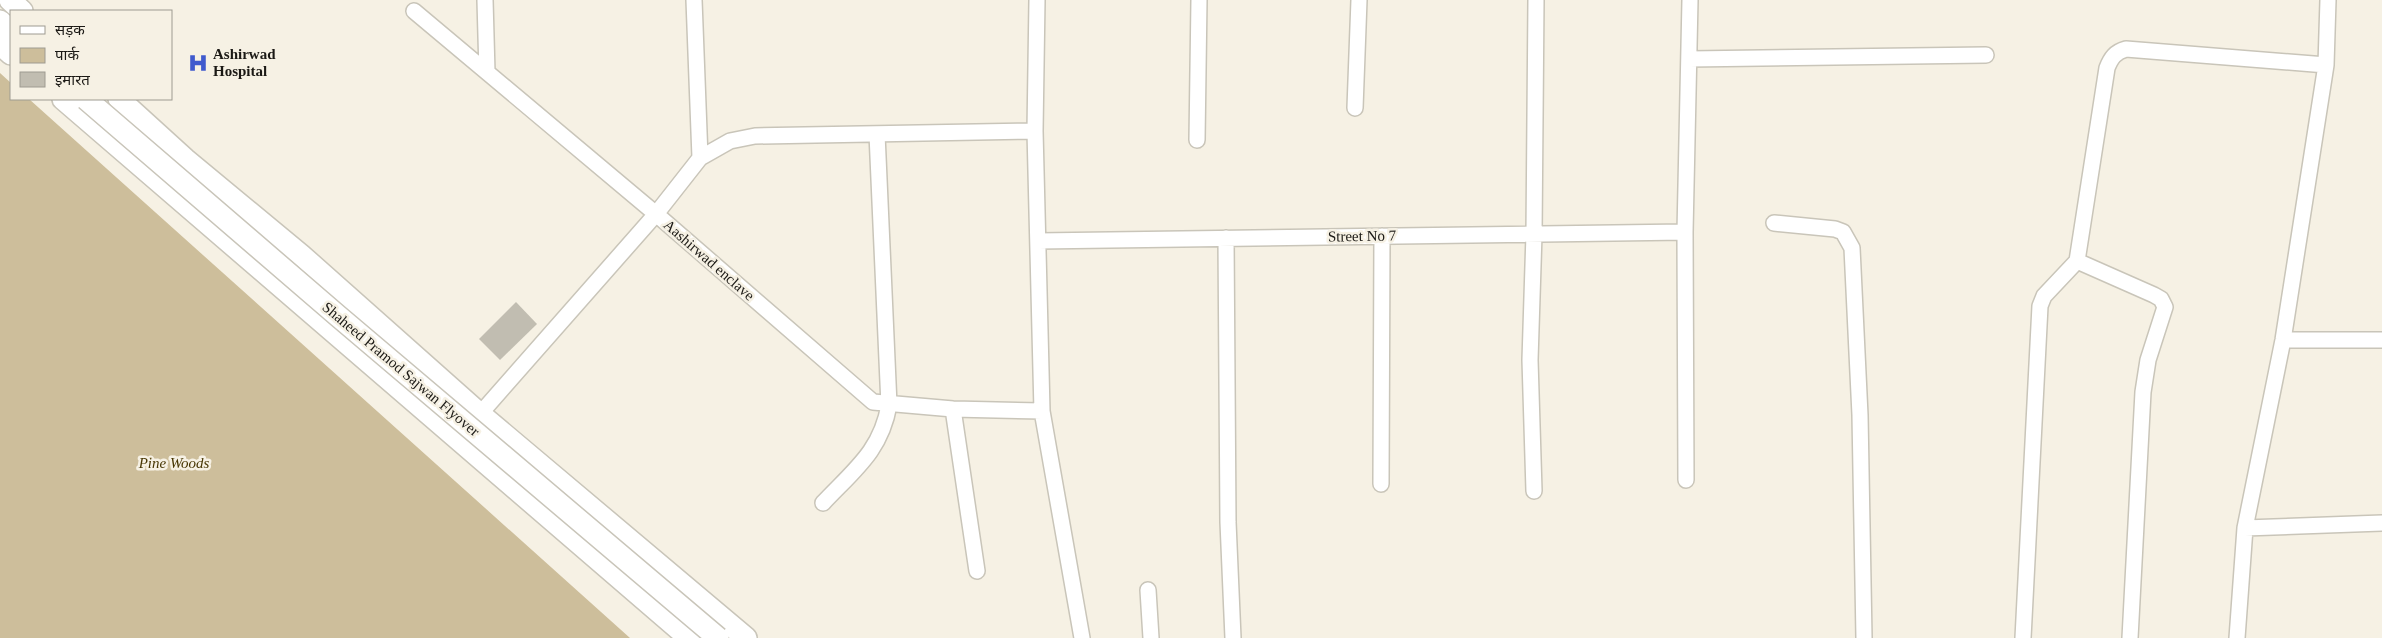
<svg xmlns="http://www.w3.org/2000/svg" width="2382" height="638" font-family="'Times New Roman','Noto Sans Devanagari',serif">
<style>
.green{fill:#cdbe9b}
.building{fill:#c1bdb1}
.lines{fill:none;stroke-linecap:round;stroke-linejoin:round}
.street-casing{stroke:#c9c5b9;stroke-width:18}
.secondary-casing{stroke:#c9c5b9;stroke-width:24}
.street{stroke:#fff;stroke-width:15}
.secondary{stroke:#fff;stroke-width:21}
.secondary-bridge-casing{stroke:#c9c5b9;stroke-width:24;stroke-linecap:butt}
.secondary-bridge{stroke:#fff;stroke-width:21}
.labels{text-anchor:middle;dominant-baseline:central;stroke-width:5;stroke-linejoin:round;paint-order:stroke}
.poi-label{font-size:15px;font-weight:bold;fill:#1b1915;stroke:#f6f1e4;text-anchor:start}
.street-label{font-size:15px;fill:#1b1915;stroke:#f6f1e4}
.park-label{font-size:15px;font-style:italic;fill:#473603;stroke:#f6f1e4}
</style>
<rect width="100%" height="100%" fill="#f6f1e4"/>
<path class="green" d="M0 73 11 83V99H29L630 638H0Z"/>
<path class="building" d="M516 302 537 324 500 360 479 339Z"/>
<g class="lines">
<defs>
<path id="street" d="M485 0 487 72
M694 0 700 158
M1037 0 1035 131 1042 411 1082 638
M414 11 656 214 873 402 953 409 1042 411
M1689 59 1986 55
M1355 108 1359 0
M1197 140 1199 0
M1774 223 1835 229 1843 232 1852 248 1860 415 1864 638
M1226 238 1228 522 1233 638
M1038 241 1685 232
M2077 261 2154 295 2161 299 2165 307 2148 360 2143 392 2130 638
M2283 340H2382
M953 409 977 571
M480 414 656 214 700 158 730 141 755 136 1035 131
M1686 480 1685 232 1690 0
M1381 484 1382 236
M1534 491 1530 360 1534 234 1536 0
M823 503C854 470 881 451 889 405L877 134
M2245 528 2382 523
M1148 590 1151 638
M2023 638 2040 306 2044 296 2077 261 2107 68C2111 58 2115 52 2126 49L2326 65
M2237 638 2245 528 2283 340 2326 65 2328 0"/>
<path id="secondary" d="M10 0 22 11
M0 21 11 31
M0 44 11 54
M63 99 689 638
M119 99 185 159 301 255 480 414 746 638"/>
</defs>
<use href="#street" class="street-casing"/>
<use href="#secondary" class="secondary-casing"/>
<use href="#street" class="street"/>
<use href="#secondary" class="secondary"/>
<defs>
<path id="secondary-bridge" d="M86 99 338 316 718 638"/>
</defs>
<use href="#secondary-bridge" class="secondary-bridge-casing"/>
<use href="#secondary-bridge" class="secondary-bridge"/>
</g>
<defs>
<symbol id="hospital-bare" viewBox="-9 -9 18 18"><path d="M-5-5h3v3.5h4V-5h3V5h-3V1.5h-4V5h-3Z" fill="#405acd" stroke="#f6f1e4" stroke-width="2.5" paint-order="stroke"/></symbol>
</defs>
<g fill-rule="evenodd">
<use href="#hospital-bare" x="184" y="49" width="28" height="28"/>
</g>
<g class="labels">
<g class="poi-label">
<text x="213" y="54">Ashirwad<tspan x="213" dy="17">Hospital</tspan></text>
</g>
<g class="street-label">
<text transform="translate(1362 236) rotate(-1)">Street No 7</text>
<text transform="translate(709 260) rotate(41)">Aashirwad enclave</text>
<text transform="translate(401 369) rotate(40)">Shaheed Pramod Sajwan Flyover</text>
</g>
<g class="park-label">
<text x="174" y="463">Pine Woods</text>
</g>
</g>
<rect x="10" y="10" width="162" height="90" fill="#f6f1e4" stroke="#9e9b91"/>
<rect x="20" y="26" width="25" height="8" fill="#ffffff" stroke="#9e9b91"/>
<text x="55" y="35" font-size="15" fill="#1b1915">सड़क</text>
<rect x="20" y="48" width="25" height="15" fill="#cdbe9b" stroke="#9e9b91"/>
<text x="55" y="60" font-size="15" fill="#1b1915">पार्क</text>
<rect x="20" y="72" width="25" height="15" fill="#c1bdb1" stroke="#9e9b91"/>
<text x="55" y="85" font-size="15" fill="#1b1915">इमारत</text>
</svg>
